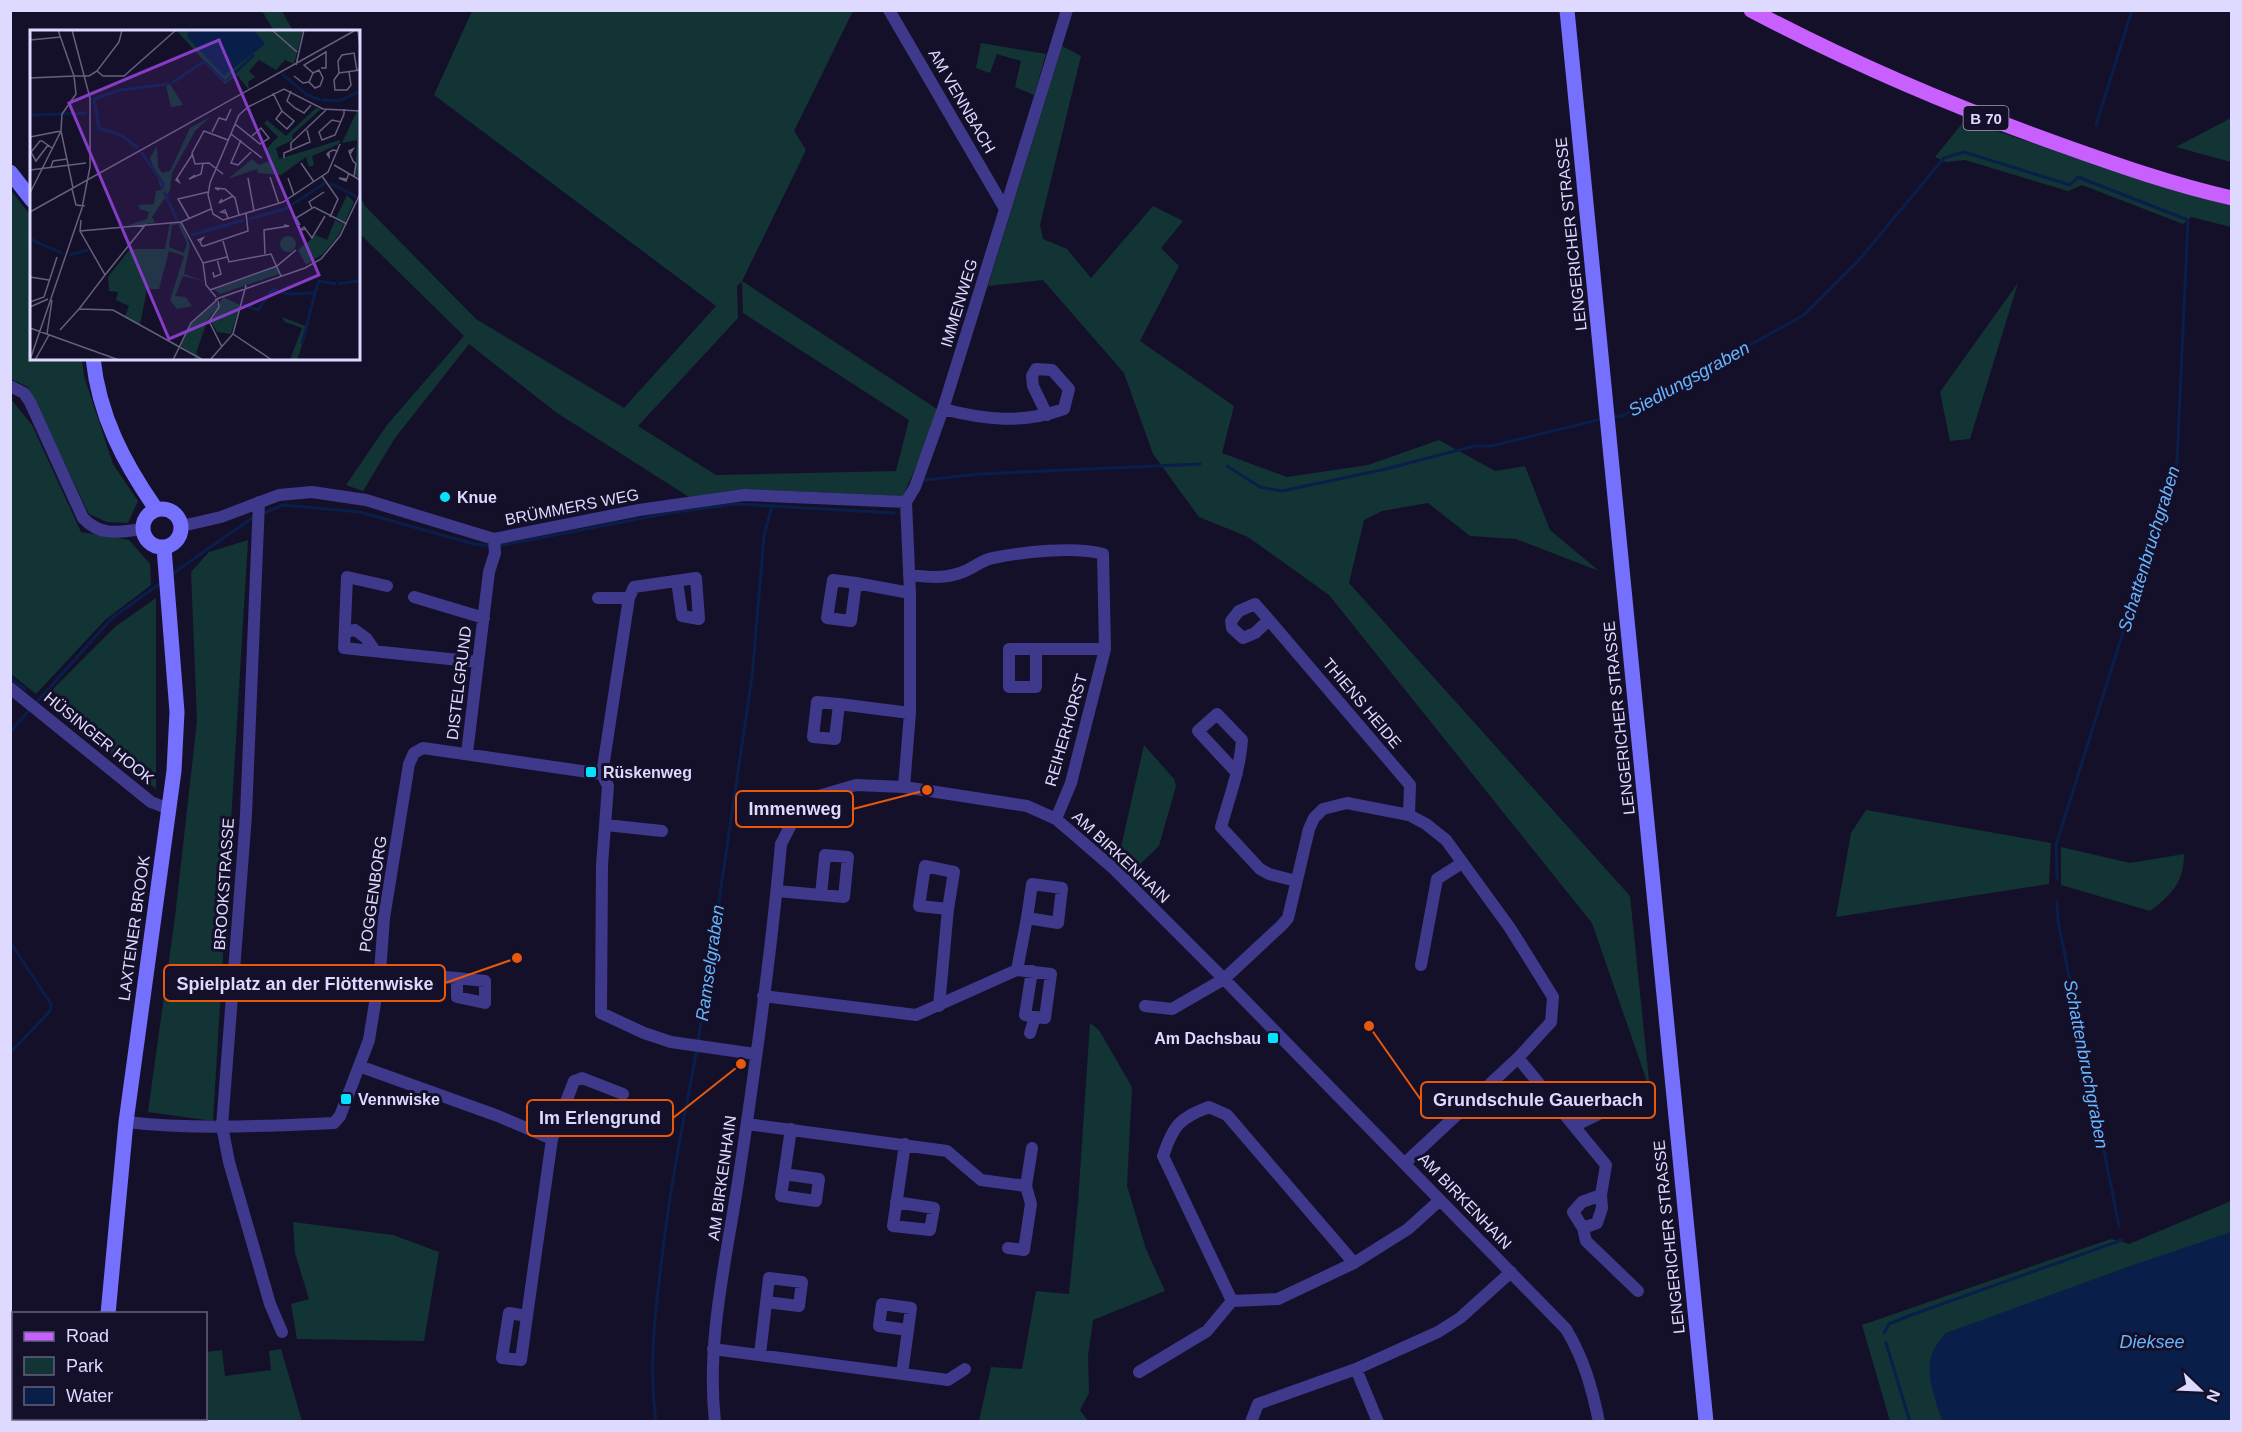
<svg xmlns="http://www.w3.org/2000/svg" width="2242" height="1432" font-family="Arial,sans-serif">
<style>
.green{fill:#123434;fill-rule:evenodd}
.water{fill:#091f4a}
.lines{fill:none;stroke-linecap:round;stroke-linejoin:round}
.stream{stroke:#091f4a;stroke-width:3}
.street{stroke:#3e398b;stroke-width:12}
.secondary{stroke:#7670ff;stroke-width:15}
.primary{stroke:#c760ff;stroke-width:15}
.poi-dot{fill:#05e1ff;stroke:#15102a;stroke-width:2}
.labels{text-anchor:middle;dominant-baseline:central;stroke-width:6;stroke-linejoin:round;paint-order:stroke}
.shield{fill:#15102a;stroke:#a29dbf;stroke-width:1.5}
.shield-label{font-size:15px;font-weight:bold;fill:#ded9ff}
.street-label{font-size:16px;fill:#ded9ff;stroke:#15102a}
.poi-label{font-size:16px;font-weight:bold;fill:#ded9ff;stroke:#15102a;text-anchor:start}
.water-label{font-size:18px;font-style:italic;fill:#67b5ff;stroke:#15102a}
.inset-river{fill:none;stroke:#091f4a;stroke-width:3}
.inset-road{fill:none;stroke:#65607f;stroke-width:1.5}
.view{fill:#853dc5;fill-opacity:0.15;stroke:#853dc5;stroke-width:3}
.inset-edge{fill:none;stroke:#ded9ff;stroke-width:3}
.leader{fill:none;stroke:#e8590c;stroke-width:2}
.callout-dot{fill:#e8590c;stroke:#15102a;stroke-width:2}
.callout{fill:#15102a;stroke:#e8590c;stroke-width:2}
.callout-label{font-size:18px;text-anchor:middle;font-weight:bold;fill:#ded9ff}
</style>
<rect width="100%" height="100%" fill="#15102a"/>
<path class="green" d="M262 11H282L293 31H274Z
M472 11H853L794 131 806 150 742 281 940 411 903 496 742 489 689 497 557 413 469 344 395 438 363 491 346 485 387 425 464 336 359 233V194L365 206 476 319 624 408 716 306 434 95ZM742 282 743 313 909 420 896 471 716 475 638 426 738 318 737 286Z
M981 43 1046 54 1034 95 1015 87 1021 61 997 54 990 73 976 68Z
M1062 46 1081 56 1040 225 1043 239 1067 249 1091 278 1153 206 1183 221 1161 248 1179 266 1140 341 1234 406 1222 453 1287 477 1368 465 1439 440 1495 471 1525 466 1550 530 1599 571 1516 539 1470 536 1428 503 1382 511 1364 520 1349 583 1630 896 1650 1090 1592 923 1329 595 1248 537 1199 517 1153 454 1124 373 1043 280 988 286Z
M2231 118V162L2176 147Z
M1965 120 2073 157 2231 200V227L2191 217 2183 224 2082 185 2068 191 1965 160 1946 162 1935 157Z
M10 189 31 216 32 358 82 359 84 376 113 464 138 501 128 523 107 522 89 514 28 387 11 379Z
M2018 283 1970 439 1950 441 1940 392Z
M10 398 32 425 81 532 129 540 150 564 151 585 105 620 36 694 11 674Z
M248 540 213 1121 148 1112 175 917 197 721 191 572 209 552Z
M156 598V789L43 699 115 627Z
M1144 745 1174 779 1176 786 1159 846 1134 870 1119 856Z
M1866 810 2051 843 2049 884 1836 917 1851 833Z
M2061 847 2130 863 2184 854C2184 883 2171 895 2150 911L2061 885Z
M1090 1023 1099 1030 1132 1087 1127 1186 1146 1249 1165 1291 1093 1320 1088 1356 1089 1393 1080 1410 1088 1421H979L991 1367 1022 1369 1036 1291 1069 1294 1078 1202Z
M2231 1201V1421H1890L1862 1325 2111 1239 2129 1244Z
M293 1222 393 1235 439 1252 424 1341 297 1339 291 1304 309 1299 295 1253Z
M281 1349 302 1421H133V1419L206 1418V1352L222 1350 225 1376 271 1370 269 1351Z"/>
<path class="water" d="M2231 1232V1421H1942C1932 1388 1918 1360 1946 1333L2127 1267Z"/>
<g class="lines">
<path class="stream" d="M2096 125 2132 10
M1612 417 1622 416 1804 315 1858 261 1944 158 1964 152 2070 185 2078 177 2188 220 2177 461 2056 845 2057 878
M1227 466 1260 487 1282 491 1386 469 1474 446H1491L1602 419
M925 480 979 474 1200 464
M261 514 283 505 360 512 474 544 491 546
M498 546 675 512 737 504 894 513
M172 574 255 516
M10 678 25 689
M36 703 112 618 162 582
M10 732 31 708
M2057 902 2058 921 2119 1226
M10 942 51 1004 50 1011 10 1053
M698 1043 752 677 764 536 772 506
M1884 1333 1889 1324 1911 1315 2122 1240
M1886 1343 1910 1422
M656 1422C649 1367 654 1321 661 1266 669 1193 683 1122 697 1049"/>
<path class="street" d="M889 10 1005 209
M10 386 24 393 30 402 83 518C101 537 119 532 143 529
M943 409C986 420 1022 424 1064 409L1069 389 1052 370 1036 369 1032 376 1033 386 1047 415
M259 502 246 815 222 1126 229 1162 270 1304 282 1332
M182 526 221 517 279 495 312 492 366 500 494 539 639 510 744 495 906 502
M909 575C927 577 943 579 960 573 971 570 981 560 993 558 1022 552 1075 546 1103 554L1105 649 1071 783 1056 819
M677 581 682 616 699 619 696 578 634 587 629 598 602 774 608 786 602 865 601 1013 644 1033 671 1042 755 1054
M856 583 833 580 827 618 851 621 856 583 910 593
M387 586 347 577 344 648 478 662
M414 597 484 618
M598 598H629
M1269 620 1255 633 1243 638 1232 628 1231 621 1239 611 1255 604 1269 620 1410 785 1409 815
M345 632 355 630 366 638 375 651
M1036 649H1009V687H1036V649H1105
M10 688 151 802 169 809
M839 704 817 702 813 737 835 739 839 704 910 713
M467 753 489 572 495 553 494 539
M1237 773 1198 731 1217 714 1242 740C1240 770 1229 798 1221 827L1260 869 1269 874 1296 881
M904 787 910 713V593L906 502 915 487 943 409 1067 10
M606 825 662 831
M777 891 844 897 848 857 825 855 821 895
M1421 965 1437 879 1462 863
M1017 970 1051 974 1045 1018 1035 1017 1030 1033
M1032 971 1025 1015 1035 1017
M380 972 457 978V997L485 1003V981L457 978
M763 996 916 1015 1017 970 1027 918 1058 923 1062 888 1032 884 1027 918
M939 1006 948 909 919 906 925 866 954 872 948 909
M1145 1006 1172 1009 1224 979 1282 925 1288 918 1309 829 1314 818 1323 809 1347 803 1409 815 1426 824 1446 840 1510 928 1553 997 1551 1022 1518 1058 1405 1163
M1518 1058 1606 1165 1601 1195 1582 1202 1573 1212 1583 1228 1586 1241 1638 1291
M359 1066 498 1116 552 1139 527 1316 509 1313 502 1358 521 1360 527 1316
M126 1122C194 1130 265 1126 334 1123L340 1116 369 1040 380 972 384 918 409 764 414 753 423 748 602 774
M747 1124 947 1151 981 1180 1026 1186
M1574 1126 1635 1096
M552 1139 574 1081 582 1078 623 1094
M784 1174 819 1179 816 1201 781 1196 791 1129
M896 1202 934 1208 930 1230 893 1226 905 1144
M1583 1228 1597 1223 1602 1208 1601 1195
M1008 1248 1024 1250 1031 1204 1026 1186 1032 1148
M1232 1301 1163 1156C1173 1126 1179 1118 1209 1107L1227 1115 1354 1263
M1232 1301 1278 1299 1354 1263 1408 1229 1440 1200
M713 1349 948 1380 965 1369
M760 1354 769 1278 802 1282 799 1306 766 1302
M1356 1369 1378 1422
M1139 1372 1207 1331 1232 1301
M902 1374 911 1308 882 1304 879 1326 908 1330
M715 1422C706 1342 726 1261 738 1182 755 1070 771 957 781 844L797 813 815 797 856 785 904 787 1027 806 1056 819 1114 869 1224 979 1566 1329C1584 1359 1592 1388 1599 1422
M1251 1422 1258 1404 1356 1369 1438 1332 1460 1318 1511 1272"/>
<path class="secondary" d="M1567 10 1706 1422
M10 172 32 200
M93 358C99 416 124 463 156 509
M143 528a19 19 0 1 1 38 0a19 19 0 1 1-38 0Z
M108 1314 126 1122 174 771 177 712 164 548
M112 1418 113 1422"/>
<path class="primary" d="M1751 10C1851 63 1954 107 2061 145 2117 165 2174 185 2232 198"/>
</g>
<g class="poi-dot">
<circle cx="445" cy="497" r="6"/>
<rect x="585" y="766" width="12" height="12" rx="3"/>
<rect x="1267" y="1032" width="12" height="12" rx="3"/>
<rect x="340" y="1093" width="12" height="12" rx="3"/>
</g>
<g class="labels">
<rect class="shield" x="1963.5" y="106" width="45" height="24" rx="4.5"/>
<g class="shield-label">
<text x="1986" y="118">B 70</text>
</g>
<g class="street-label">
<text transform="translate(962 101) rotate(60)">AM VENNBACH</text>
<text transform="translate(1571 234) rotate(-96)">LENGERICHER STRASSE</text>
<text transform="translate(959 303) rotate(-73)">IMMENWEG</text>
<text transform="translate(572 507) rotate(-11)">BRÜMMERS WEG</text>
<text transform="translate(459 683) rotate(-83)">DISTELGRUND</text>
<text transform="translate(1362 703) rotate(50)">THIENS HEIDE</text>
<text transform="translate(1619 718) rotate(-96)">LENGERICHER STRASSE</text>
<text transform="translate(1066 730) rotate(-74)">REIHERHORST</text>
<text transform="translate(99 738) rotate(39)">HÜSINGER HOOK</text>
<text transform="translate(1121 857) rotate(43)">AM BIRKENHAIN</text>
<text transform="translate(224 884) rotate(-86)">BROOKSTRASSE</text>
<text transform="translate(373 894) rotate(-82)">POGGENBORG</text>
<text transform="translate(134 928) rotate(-82)">LAXTENER BROOK</text>
<text transform="translate(722 1178) rotate(-82)">AM BIRKENHAIN</text>
<text transform="translate(1465 1201) rotate(46)">AM BIRKENHAIN</text>
<text transform="translate(1669 1237) rotate(-96)">LENGERICHER STRASSE</text>
</g>
<g class="poi-label">
<text x="457" y="497">Knue</text>
<text x="603" y="772">Rüskenweg</text>
<text x="1261" y="1038" text-anchor="end">Am Dachsbau</text>
<text x="358" y="1099">Vennwiske</text>
</g>
<g class="water-label">
<text transform="translate(1689 379) rotate(-29)">Siedlungsgraben</text>
<text transform="translate(2149 549) rotate(-73)">Schattenbruchgraben</text>
<text transform="translate(710 963) rotate(-82)">Ramselgraben</text>
<text transform="translate(2086 1064) rotate(79)">Schattenbruchgraben</text>
<text x="2152" y="1342">Dieksee</text>
</g>
</g>
<g transform="translate(30 30)">
<rect width="330" height="330" fill="#15102a"/>
<path d="M273 0 264 34 255 30 246 40 229 30 219 41 225 47 218 52 219 60 207 45 195 54 147 1ZM140 54 153 75 141 77 136 56ZM286 78 291 79 262 105 263 110 246 118 249 129 310 110 309 114 282 126 284 135 279 137 276 127 251 145 228 143 227 139 198 149 222 129 229 135 241 130 236 119 248 107 234 93 237 90 256 106ZM327 81 330 82V148L325 145 327 110 312 113ZM180 87 165 101 142 143 140 160 122 187 125 193 96 196 117 189 119 182 109 179V175L124 174 126 161 132 160 120 128 127 116 128 137 132 143 140 141 160 98ZM317 165 324 172 315 192 306 188ZM305 190 314 194 308 206 293 224 276 235 268 220 286 205 297 210ZM140 192H151L160 215 154 244 174 251 153 246 145 266 156 267 162 276 147 279 140 270 154 226 139 221 129 259H117L110 295 95 286 99 276 86 270 88 262 79 261 78 247 100 219H135ZM148 194 157 213 154 223 139 217 142 195ZM250 214a8 8 0 1 1 16 0a8 8 0 1 1-16 0ZM247 237 249 244 190 264 184 259ZM193 267 210 275 201 304 187 302 180 290ZM185 272 189 275 178 289 166 323 173 330H164L165 325 151 316 161 294ZM252 287 278 297 267 330H260L272 298 255 292Z" fill="#123434" fill-rule="evenodd"/>
<path d="M157 0H224L235 14 194 46 158 8Z" fill="#091f4a"/>
<path class="inset-river" d="M174 31 195 52M252 44 277 65 290 70M196 51 224 25M142 53 173 32M291 70 309 71 330 61M0 85 57 83M108 118 91 105 69 98 64 69 90 60 139 54M111 122 133 153V159M300 153 327 167M134 162 147 190M219 189 255 179 295 153M161 205 214 190M0 209 32 223M39 225 58 220M308 254 328 251M213 275 228 280 243 259 257 264 285 263 289 251 306 254M272 314 285 263"/>
<path class="inset-road" d="M242 0 267 22M328 1 330 19M0 10 31 7M266 35 274 0M291 38H296V21M67 41 73 46H94L146 0M319 42 321 55 317 60H305L304 50 309 43 330 40M309 43 308 31 312 25 324 23 327 41M264 46 273 53 279 52 283 43 274 35 296 22M0 48 44 46 28 0M279 52 285 58 290 56 293 48 289 40 283 43M261 61 257 71 265 78 274 83 281 75M243 63 252 81 264 91 257 99 246 89 252 81M311 92 302 90 289 102 292 110 305 105 314 84V79M205 94 230 114 239 108 231 98 222 106M182 102 189 88 196 90 201 79M201 104 232 128M0 107 31 101 43 158M211 110 201 133 208 135 221 122M310 114 298 142 253 172 193 190 183 184 178 165 180 153 209 85 218 77 254 59 293 79 330 81M18 115 6 131 1 122 10 111H12L22 118M261 120V113L296 80M299 122V127L297 124 299 122 303 120 308 121M320 124 323 119 319 121 320 124 323 131 326 134 324 146M254 128V123L280 112 277 100M271 133 284 152M304 135 330 150M21 137 23 131 37 129M0 140 56 133M193 144 179 133 165 134 162 123 174 101 198 110M165 145 159 149 171 144 173 134M292 146 308 169 300 187M240 147 249 174M147 148 149 152 146 150 147 148 162 125M218 148 224 181M258 148 264 165M316 149 309 148 316 151 319 143M42 159 46 175 55 176M189 160 185 158 195 159 205 168 209 185M0 163 31 101 32 84 46 64 44 46H59L67 41 89 12 92 0M192 169 189 173 203 166M282 178 279 172 294 162M0 182 324 1M196 183 191 182 195 180 198 188M159 188 148 169 178 162M51 190 50 201 75 245 49 279 83 280 173 330M151 192 173 233 176 255 186 267M270 195 266 188 284 177 317 194M276 199 270 200 274 197 282 208 295 186M50 201 151 192 181 179M193 211 199 232 241 224 251 246M170 212 173 208 168 210 170 212 172 216H174L218 201 216 183M235 224 234 200 259 196 254 195M173 233 197 227M183 242 184 247 191 244 187 229M75 245 116 194M0 247 19 250M180 260 247 236 266 220M189 268 275 238 291 229 310 206 330 164M188 271 189 277 179 291 192 317M0 272 14 267 27 227M0 277 18 269M0 298 89 330M30 300 49 279M17 304 22 270M203 304 242 330M0 330 52 178 60 137V68L42 0M5 330 19 305M143 330 161 293 189 268 185 270M180 330 203 304 216 255"/>
<path class="view" d="M189 10 289 245 139 309 39 73Z"/>
<rect width="330" height="330" class="inset-edge"/>
</g>
<path class="leader" d="M927 790L853 809M517 958L445 983M1369 1026L1421 1100M741 1064L673 1118"/>
<g class="callout-dot">
<circle cx="927" cy="790" r="6"/>
<circle cx="517" cy="958" r="6"/>
<circle cx="1369" cy="1026" r="6"/>
<circle cx="741" cy="1064" r="6"/>
</g>
<g class="callout">
<rect x="736" y="791" width="117" height="36" rx="6"/>
<rect x="164" y="965" width="281" height="36" rx="6"/>
<rect x="1421" y="1082" width="234" height="36" rx="6"/>
<rect x="527" y="1100" width="146" height="36" rx="6"/>
</g>
<g class="callout-label">
<text x="795" y="815">Immenweg</text>
<text x="305" y="990">Spielplatz an der Flöttenwiske</text>
<text x="1538" y="1106">Grundschule Gauerbach</text>
<text x="600" y="1124">Im Erlengrund</text>
</g>
<rect width="2242" height="1432" fill="none" stroke="#ded9ff" stroke-width="24"/>
<rect x="12" y="1312" width="195" height="108" fill="#15102a" stroke="#65607f" stroke-width="1.5"/>
<rect x="24" y="1332" width="30" height="9" fill="#c760ff" stroke="#65607f" stroke-width="1.5"/>
<text x="66" y="1342" font-size="18" fill="#ded9ff">Road</text>
<rect x="24" y="1357" width="30" height="18" fill="#123434" stroke="#65607f" stroke-width="1.5"/>
<text x="66" y="1372" font-size="18" fill="#ded9ff">Park</text>
<rect x="24" y="1387" width="30" height="18" fill="#091f4a" stroke="#65607f" stroke-width="1.5"/>
<text x="66" y="1402" font-size="18" fill="#ded9ff">Water</text>
<g transform="translate(2200 1390) rotate(113)" stroke="#15102a" stroke-width="4.5" paint-order="stroke">
<path d="M0-4.5L10 22L0 15L-10 22Z" fill="#ded9ff"/>
<text y="-9" font-size="16" font-weight="bold" text-anchor="middle" fill="#ded9ff">N</text>
</g>
</svg>
